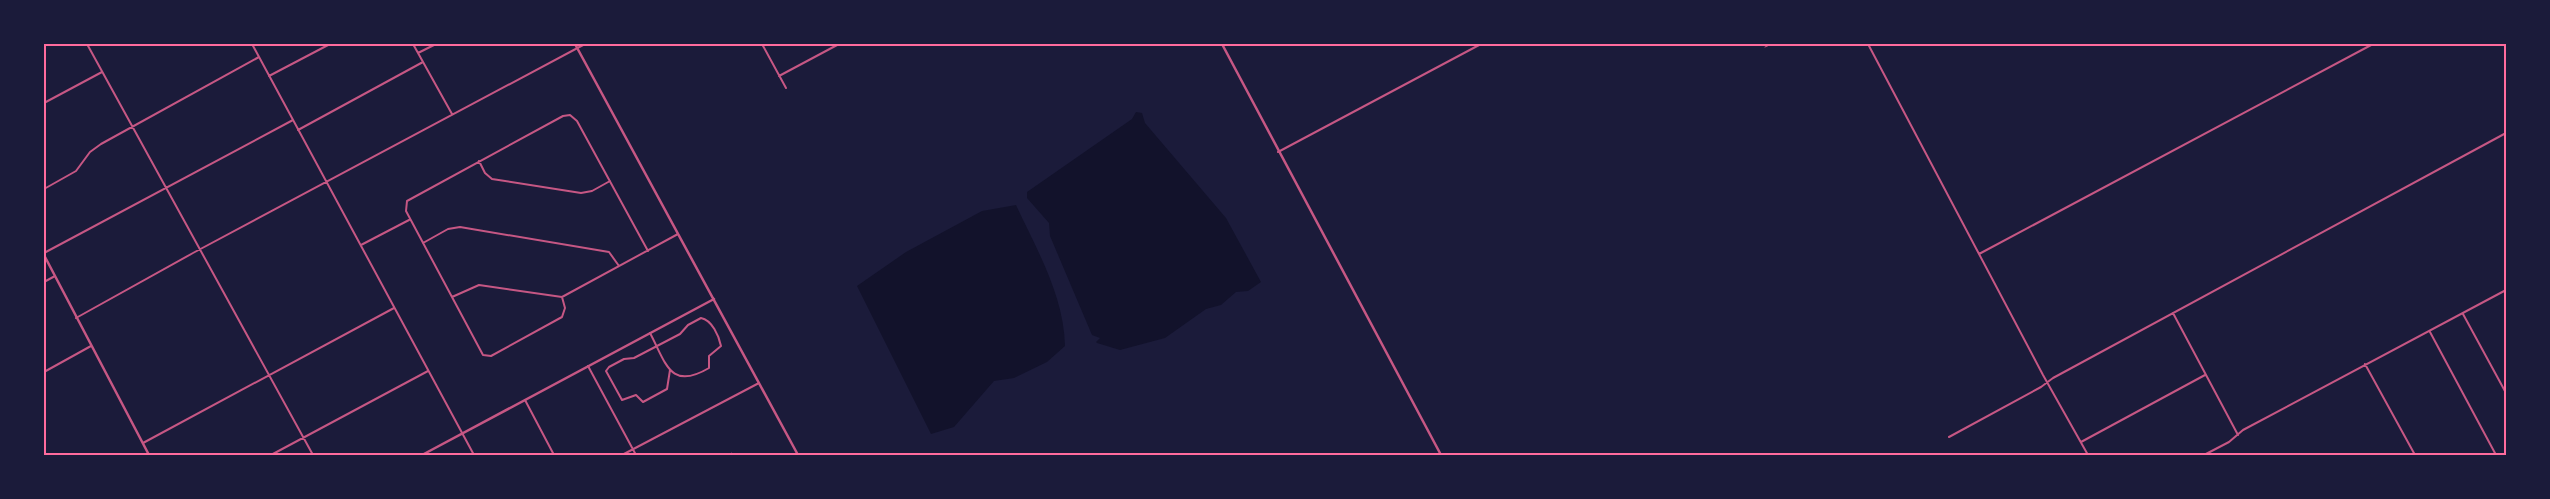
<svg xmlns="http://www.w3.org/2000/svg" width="2550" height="499" font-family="Manrope,sans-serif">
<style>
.water{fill:#12122b}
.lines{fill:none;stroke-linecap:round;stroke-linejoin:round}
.service{stroke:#c65784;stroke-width:1}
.minor{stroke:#c65784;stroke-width:2}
.tertiary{stroke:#c65784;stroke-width:2.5}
.neatline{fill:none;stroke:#ff6b9d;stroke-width:2}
</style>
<rect width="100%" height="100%" fill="#1b1b3a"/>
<path class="water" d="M1136 112 1142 113 1145 123 1226 218 1261 282 1248 291 1236 292 1221 305 1206 309 1165 338 1120 350 1097 343 1096 342 1100 338 1092 335 1050 236 1049 223 1027 198V192L1132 119Z
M1016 205C1037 250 1064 296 1065 346L1047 362 1014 378 994 381 954 427 931 434 857 286 906 252 982 211Z"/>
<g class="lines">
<path class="service" d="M1765 47 1772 44
M732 453 734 455"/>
<path class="minor" d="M87 44 313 455
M252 44 474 455
M413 44 452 114
M762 44 786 88
M1868 44 2043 375 2088 455
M418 53 436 44
M269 76 330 44
M779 76 839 44
M44 103 102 72
M298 130 423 62
M1278 152 1481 44
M479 161 485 173 492 179 581 193 592 191 610 181
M44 189 76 171 90 152 101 144 259 57
M423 243 448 229 460 227 609 252 619 266
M361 245 409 220
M44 253 293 120
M1979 254 2373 44
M44 282 55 276
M452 297 479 285 562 297 678 234
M562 297 565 308 562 317 491 356 483 355 406 211 407 201 563 116 570 115 577 121 648 251
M2173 313 2238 435
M2463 314 2506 393
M76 318 193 253 585 44
M2430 332 2496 455
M650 333C666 363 670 391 709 368V356L721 346C719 336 712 320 701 318L688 325 680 334 634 358 624 359 609 367 606 371 622 400 636 395 643 402 667 389 670 370
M2365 364 2415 455
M588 366 636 455
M44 372 91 346
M525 400 554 455
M1949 437 2041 387 2053 378 2506 133
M2081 442 2205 375
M143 443 394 308
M271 455 428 371
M622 455 759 383
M2204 455 2229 442 2243 430 2506 290"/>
<path class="tertiary" d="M575 44 798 455
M1222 44 1441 455
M44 255 149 455
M422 455 714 299"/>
</g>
<rect width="2550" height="499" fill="none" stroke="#1b1b3a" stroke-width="90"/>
<rect x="45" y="45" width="2460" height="409" class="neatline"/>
</svg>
